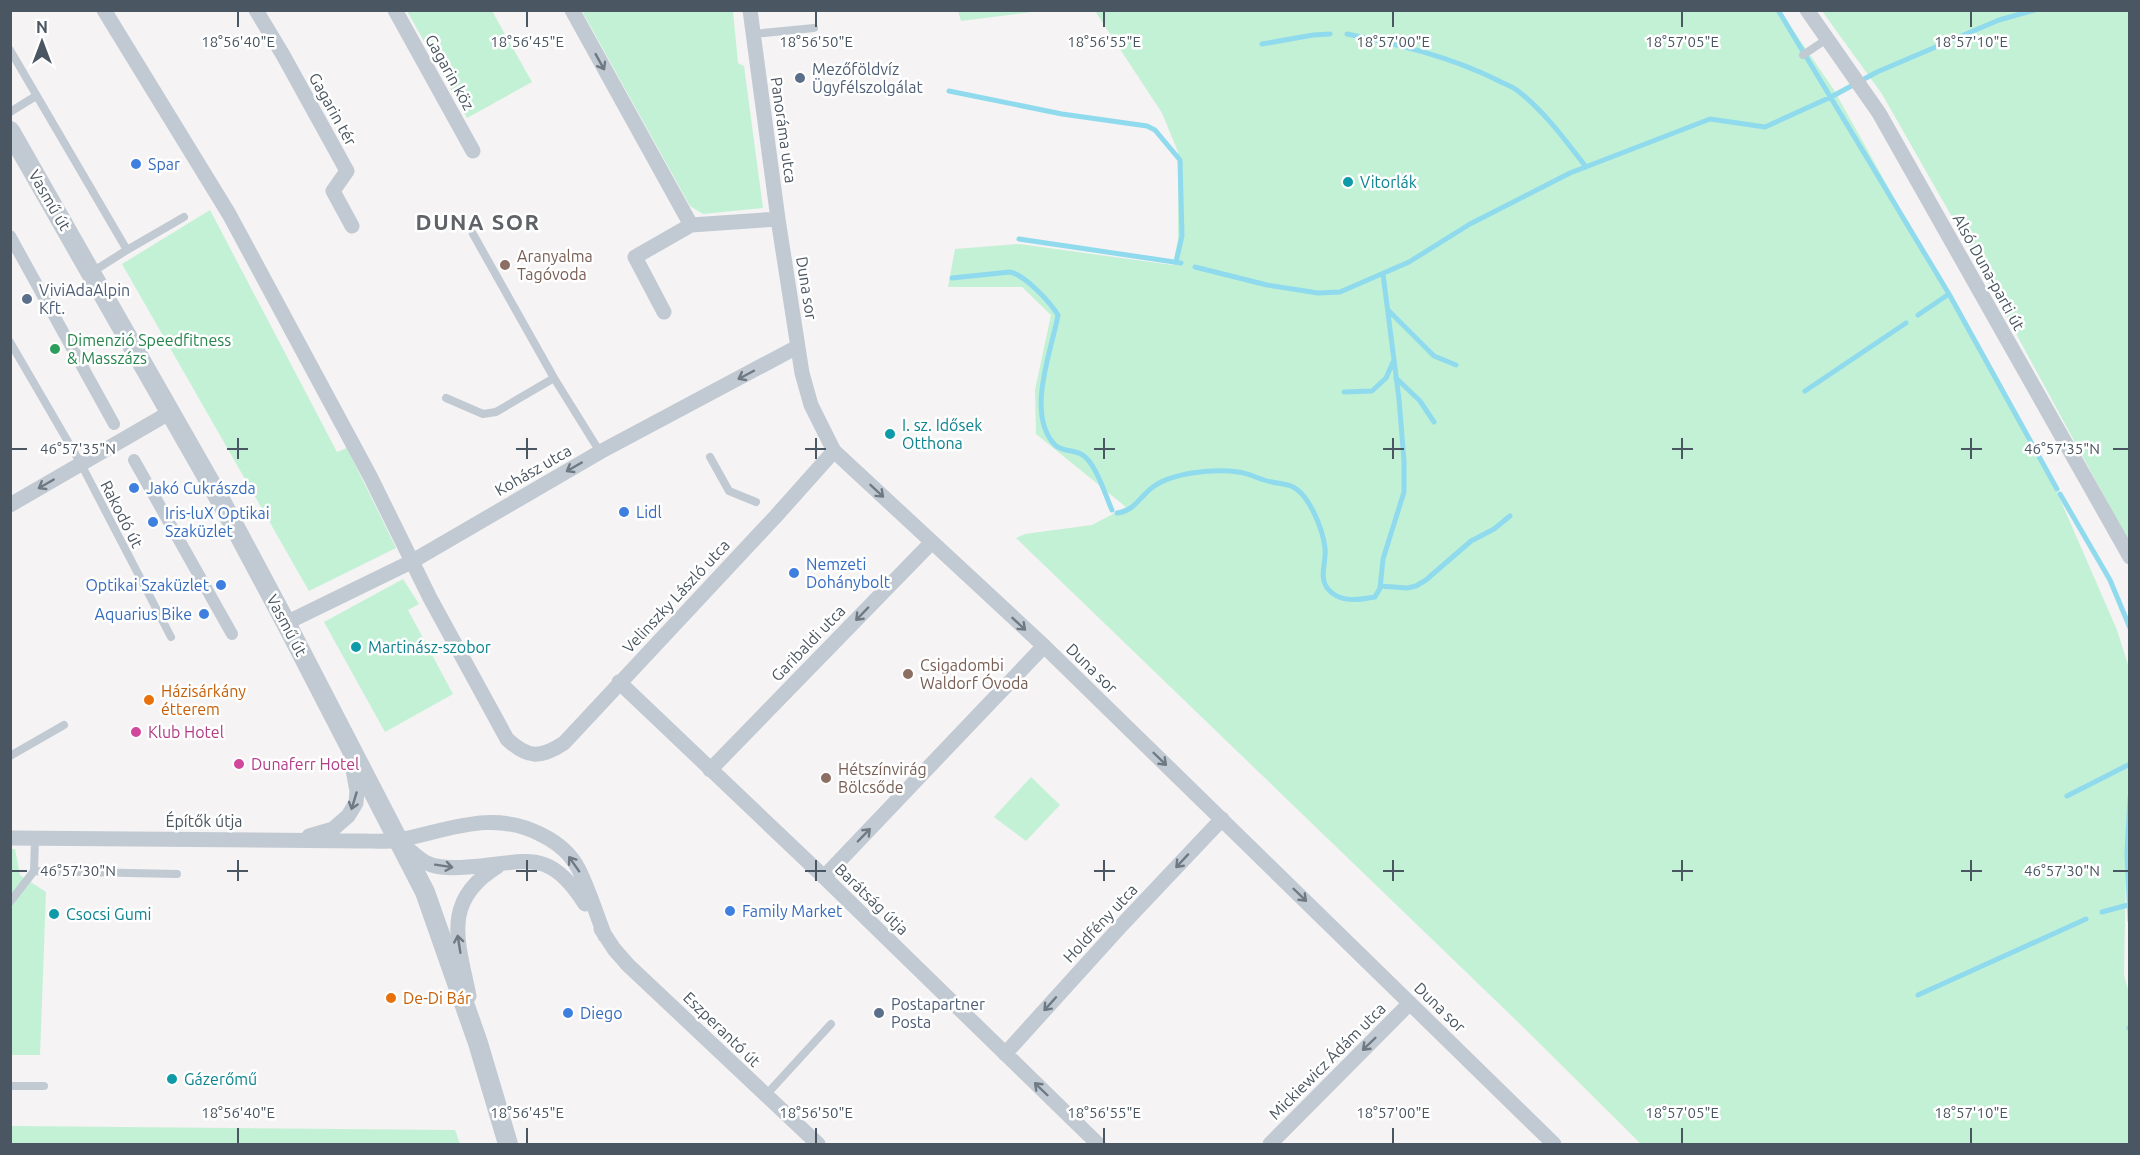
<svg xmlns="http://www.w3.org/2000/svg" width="2140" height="1155" font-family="Ubuntu,sans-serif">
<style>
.green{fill:#c3f1d5}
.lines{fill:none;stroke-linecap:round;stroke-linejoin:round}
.stream{stroke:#90daee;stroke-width:5}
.service{stroke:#c1cad2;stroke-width:8}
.pedestrian{stroke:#c1cad2;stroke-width:12}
.minor{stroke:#c1cad2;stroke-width:15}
.tertiary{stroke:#c1cad2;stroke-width:20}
.oneway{stroke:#6e7983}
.ticks{fill:none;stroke:#4a5661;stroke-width:2}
.service-dot{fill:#5c6f8a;stroke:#fff;stroke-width:2}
.shop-dot{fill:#3f7fe0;stroke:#fff;stroke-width:2}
.culture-dot{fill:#0f9aa8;stroke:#fff;stroke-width:2}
.education-dot{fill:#8d6e63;stroke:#fff;stroke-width:2}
.leisure-dot{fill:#2e9e5b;stroke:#fff;stroke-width:2}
.food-dot{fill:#e8710a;stroke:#fff;stroke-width:2}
.hotel-dot{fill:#d1479c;stroke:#fff;stroke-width:2}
.labels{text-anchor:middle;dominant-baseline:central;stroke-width:5;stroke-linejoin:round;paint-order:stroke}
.service-label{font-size:16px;fill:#4e5e75;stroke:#fff;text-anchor:start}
.street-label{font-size:16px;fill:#4a5661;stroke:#fff}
.shop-label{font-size:16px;fill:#366cbe;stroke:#fff;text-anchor:start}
.culture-label{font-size:16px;fill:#0d838f;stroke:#fff;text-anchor:start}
.education-label{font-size:16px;fill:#785e54;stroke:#fff;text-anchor:start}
.leisure-label{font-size:16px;fill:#27864d;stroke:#fff;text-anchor:start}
.food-label{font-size:16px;fill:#c56008;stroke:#fff;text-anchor:start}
.hotel-label{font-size:16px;fill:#b23c85;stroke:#fff;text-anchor:start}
.district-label{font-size:22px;font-weight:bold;letter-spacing:1.5px;fill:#5f6368;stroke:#fff}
.ticks-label{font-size:15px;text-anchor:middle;fill:#4a5661;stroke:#fff;stroke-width:5;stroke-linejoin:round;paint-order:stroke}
</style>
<rect width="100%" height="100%" fill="#f5f3f3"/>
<path class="green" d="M407 11H492L532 82 467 118Z
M582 11H733L738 63 744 66 763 208 703 214 690 206Z
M958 11V10L1040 11 961 21Z
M1095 11H1780L1834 90 2053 483 2117 630 2130 671V762L2127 805 2124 975 2130 997 2129 1144H1641L1520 1024 1016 538 1025 534 1092 525 1126 507 1036 434 1035 390 1051 315 1022 287H948L955 249 1019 244 1173 265 1178 239V152L1162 113Z
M1822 11H2129V542L1968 245 1882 94Z
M210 210 337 452 347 448 396 548 309 591 122 264Z
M403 579 419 604 408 610 453 694 385 732 324 622Z
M1031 777 1060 805 1026 841 994 817Z
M11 849H15L20 875 46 892 40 1055H11Z
M11 1126 455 1130 460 1144H11Z"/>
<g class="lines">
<path class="stream" d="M1778 10 1949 294 2057 489
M1347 34C1398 44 1451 57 1497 80 1504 84 1512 86 1518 91 1545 112 1565 140 1586 167
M1262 44 1313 35 1330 34
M949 91 1062 114 1147 126 1155 130 1180 160 1182 236 1176 262
M1019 239 1181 263
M1195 267 1267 285 1318 293 1340 292 1409 262 1470 224 1570 173 1710 119 1765 127 1831 97 1877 72 1999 20 2035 10
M952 278 1010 272C1025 275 1050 302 1058 315 1052 350 1025 414 1055 445 1061 451 1073 450 1081 454 1096 462 1105 495 1112 510
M1388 310 1434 356 1456 365
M1918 315 1949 294
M1396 378 1420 401 1434 422
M1805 391 1906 323
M1344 392 1372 391 1386 378 1393 362
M2060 494 2110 580 2130 628
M1117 513C1135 511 1140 496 1153 487 1173 472 1214 469 1238 472 1247 473 1255 477 1264 480 1273 483 1282 483 1291 486 1309 493 1323 530 1325 548 1327 561 1318 577 1328 589 1339 603 1359 600 1375 597L1380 588 1383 559 1404 492V461L1399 399 1383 274
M1380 586 1407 588 1416 586 1426 580 1471 541 1494 529 1510 516
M2067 796 2130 764
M2130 796 2127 854 2130 921
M2102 912 2128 905
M1918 995 2086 919
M2129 1028 2130 1029"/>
<path class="service" d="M753 34 814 28
M10 50 127 250 92 272
M1803 55 1827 39
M10 112 36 96
M473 234 554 378 600 452
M127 250 184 217
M10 342 81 464 171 637
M446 398 483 414 496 412 554 378
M710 457 729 491 756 502
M10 756 64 725
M34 871 177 874
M10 902 34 871 35 838
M10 1086H44
M766 1095 831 1024"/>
<path class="pedestrian" d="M10 236 114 424
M134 460 232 634"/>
<path class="minor" d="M104 10 229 214 370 476 430 598 507 739C527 758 540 759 564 743L776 516 834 451
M256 10 283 55 347 171 333 191 352 226
M395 10 473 151
M572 10 691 225
M750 10 778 219 802 373 811 405 834 451 1044 646 1554 1144
M1807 10 1879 113 2130 557
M664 312 635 257 691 225 778 219
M10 505 169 413
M286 623 411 562 600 452 797 347
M619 682 824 877 1098 1144
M710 770 932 542
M309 836 333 829 348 816 356 803 357 791 351 759
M10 838 363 841C375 841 388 842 399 840 449 830 493 809 542 835 556 842 570 853 578 868 589 889 596 914 605 936
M401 843C409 849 418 859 427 863 439 869 455 868 468 867 527 863 548 846 585 904
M824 877 1044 646
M601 929 614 949 628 965 818 1144
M469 996C458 941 441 901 498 866
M1005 1054 1119 928 1222 819
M1270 1144 1410 1003"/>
<path class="tertiary" d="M10 131 223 505 286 623 425 892 478 1043 508 1144"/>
</g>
<defs><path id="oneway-shaft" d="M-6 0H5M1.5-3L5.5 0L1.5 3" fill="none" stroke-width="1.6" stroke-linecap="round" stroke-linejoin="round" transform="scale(1.5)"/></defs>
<g class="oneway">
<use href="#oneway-shaft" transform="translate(600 62) rotate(61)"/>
<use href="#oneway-shaft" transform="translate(746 375) rotate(152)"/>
<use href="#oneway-shaft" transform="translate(574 467) rotate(150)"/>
<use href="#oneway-shaft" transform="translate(46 484) rotate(150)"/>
<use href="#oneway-shaft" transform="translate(877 491) rotate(43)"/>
<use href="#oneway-shaft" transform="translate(862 614) rotate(134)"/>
<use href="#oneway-shaft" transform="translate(1019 624) rotate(43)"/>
<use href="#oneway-shaft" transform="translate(1160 759) rotate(44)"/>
<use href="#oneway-shaft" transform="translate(354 801) rotate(107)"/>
<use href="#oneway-shaft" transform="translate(864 835) rotate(-46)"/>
<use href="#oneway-shaft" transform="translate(1182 861) rotate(133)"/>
<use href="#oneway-shaft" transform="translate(574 864) rotate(-125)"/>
<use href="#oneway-shaft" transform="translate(444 866) rotate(9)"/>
<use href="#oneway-shaft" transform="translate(1300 895) rotate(44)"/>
<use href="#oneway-shaft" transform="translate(459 944) rotate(-99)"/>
<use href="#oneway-shaft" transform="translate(1050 1004) rotate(132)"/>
<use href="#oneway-shaft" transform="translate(1369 1044) rotate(136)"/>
<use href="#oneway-shaft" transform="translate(1041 1089) rotate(-136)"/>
</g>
<path class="ticks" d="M238 12V27M527 12V27M816 12V27M1104 12V27M1393 12V27M1682 12V27M1971 12V27M238 438V459M527 438V459M816 438V459M1104 438V459M1393 438V459M1682 438V459M1971 438V459M12 449H27M227 449H248M516 449H537M805 449H826M1094 449H1115M1383 449H1404M1672 449H1693M1961 449H1982M2113 449H2128M238 860V881M527 860V881M816 860V881M1104 860V881M1393 860V881M1682 860V881M1971 860V881M12 871H27M227 871H248M516 871H537M805 871H826M1094 871H1115M1383 871H1404M1672 871H1693M1961 871H1982M2113 871H2128M238 1128V1143M527 1128V1143M816 1128V1143M1104 1128V1143M1393 1128V1143M1682 1128V1143M1971 1128V1143"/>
<g class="service-dot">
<circle cx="800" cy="78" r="6"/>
<circle cx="27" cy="299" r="6"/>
<circle cx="879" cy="1013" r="6"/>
</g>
<g class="shop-dot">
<circle cx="136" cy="164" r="6"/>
<circle cx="134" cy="488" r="6"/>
<circle cx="624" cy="512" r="6"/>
<circle cx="153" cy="522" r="6"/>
<circle cx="794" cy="573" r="6"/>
<circle cx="221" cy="585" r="6"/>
<circle cx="204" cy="614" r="6"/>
<circle cx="730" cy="911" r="6"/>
<circle cx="568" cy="1013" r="6"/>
</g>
<g class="culture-dot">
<circle cx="1348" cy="182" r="6"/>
<circle cx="890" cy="434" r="6"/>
<circle cx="356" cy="647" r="6"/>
<circle cx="54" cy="914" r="6"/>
<circle cx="172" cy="1079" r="6"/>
</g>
<g class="education-dot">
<circle cx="505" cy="265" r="6"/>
<circle cx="908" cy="674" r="6"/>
<circle cx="826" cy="778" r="6"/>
</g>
<circle class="leisure-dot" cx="55" cy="349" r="6"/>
<g class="food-dot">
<circle cx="149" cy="700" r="6"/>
<circle cx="391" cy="998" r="6"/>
</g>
<g class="hotel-dot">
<circle cx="136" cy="732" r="6"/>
<circle cx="239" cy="764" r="6"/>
</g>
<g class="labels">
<g class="service-label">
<text x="812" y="69">Mezőföldvíz<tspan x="812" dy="18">Ügyfélszolgálat</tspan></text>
<text x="39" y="290">ViviAdaAlpin<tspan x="39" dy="18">Kft.</tspan></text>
<text x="891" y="1004">Postapartner<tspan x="891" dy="18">Posta</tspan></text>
</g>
<g class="street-label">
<text transform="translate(450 72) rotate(61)">Gagarin köz</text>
<text transform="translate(333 109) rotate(61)">Gagarin tér</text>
<text transform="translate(784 130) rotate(82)">Panoráma utca</text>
<text transform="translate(50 200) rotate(60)">Vasmű út</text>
<text transform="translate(1989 272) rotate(61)">Alsó Duna-parti út</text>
<text transform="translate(807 288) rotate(81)">Duna sor</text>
<text transform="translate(533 470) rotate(-30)">Kohász utca</text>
<text transform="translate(122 514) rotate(63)">Rakodó út</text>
<text transform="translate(676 596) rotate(-47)">Velinszky László utca</text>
<text transform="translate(287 625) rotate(62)">Vasmű út</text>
<text transform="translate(808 643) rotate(-46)">Garibaldi utca</text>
<text transform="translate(1092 668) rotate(44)">Duna sor</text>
<text x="204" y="821">Építők útja</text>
<text transform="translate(872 899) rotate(44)">Barátság útja</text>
<text transform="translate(1100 923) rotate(-47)">Holdfény utca</text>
<text transform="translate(1440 1007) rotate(44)">Duna sor</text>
<text transform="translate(722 1029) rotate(44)">Eszperantó út</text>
<text transform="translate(1327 1061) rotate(-45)">Mickiewicz Ádám utca</text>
</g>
<g class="shop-label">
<text x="148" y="164">Spar</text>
<text x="146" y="488">Jakó Cukrászda</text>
<text x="636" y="512">Lidl</text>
<text x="165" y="513">Iris-luX Optikai<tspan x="165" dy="18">Szaküzlet</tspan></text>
<text x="806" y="564">Nemzeti<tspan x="806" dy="18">Dohánybolt</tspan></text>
<text x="209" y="585" text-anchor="end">Optikai Szaküzlet</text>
<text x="192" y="614" text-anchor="end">Aquarius Bike</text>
<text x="742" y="911">Family Market</text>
<text x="580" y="1013">Diego</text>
</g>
<g class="culture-label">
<text x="1360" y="182">Vitorlák</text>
<text x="902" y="425">I. sz. Idősek<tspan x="902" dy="18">Otthona</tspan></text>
<text x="368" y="647">Martinász-szobor</text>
<text x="66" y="914">Csocsi Gumi</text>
<text x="184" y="1079">Gázerőmű</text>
</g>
<g class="education-label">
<text x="517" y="256">Aranyalma<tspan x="517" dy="18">Tagóvoda</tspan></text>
<text x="920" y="665">Csigadombi<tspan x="920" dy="18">Waldorf Óvoda</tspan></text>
<text x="838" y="769">Hétszínvirág<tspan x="838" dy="18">Bölcsőde</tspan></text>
</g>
<g class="leisure-label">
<text x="67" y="340">Dimenzió Speedfitness<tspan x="67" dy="18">&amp; Masszázs</tspan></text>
</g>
<g class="food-label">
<text x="161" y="691">Házisárkány<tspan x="161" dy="18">étterem</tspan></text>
<text x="403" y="998">De-Di Bár</text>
</g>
<g class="hotel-label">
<text x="148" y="732">Klub Hotel</text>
<text x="251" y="764">Dunaferr Hotel</text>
</g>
<g class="district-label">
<text x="478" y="221">DUNA SOR</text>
</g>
</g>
<g class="ticks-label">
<text x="238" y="47">18°56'40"E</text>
<text x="527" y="47">18°56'45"E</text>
<text x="816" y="47">18°56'50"E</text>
<text x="1104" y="47">18°56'55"E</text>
<text x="1393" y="47">18°57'00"E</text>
<text x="1682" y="47">18°57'05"E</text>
<text x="1971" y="47">18°57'10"E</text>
<text x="78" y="454">46°57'35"N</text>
<text x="2062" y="454">46°57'35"N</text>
<text x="78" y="876">46°57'30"N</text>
<text x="2062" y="876">46°57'30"N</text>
<text x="238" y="1118">18°56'40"E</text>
<text x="527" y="1118">18°56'45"E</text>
<text x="816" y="1118">18°56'50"E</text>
<text x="1104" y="1118">18°56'55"E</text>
<text x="1393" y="1118">18°57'00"E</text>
<text x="1682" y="1118">18°57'05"E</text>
<text x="1971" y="1118">18°57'10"E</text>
</g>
<rect width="2140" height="1155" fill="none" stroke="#4a5661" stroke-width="24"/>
<g transform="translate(42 42)" stroke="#ffffff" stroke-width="4.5" paint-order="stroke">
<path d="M0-4.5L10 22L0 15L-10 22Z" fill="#4a5661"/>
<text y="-9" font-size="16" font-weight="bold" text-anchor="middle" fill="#4a5661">N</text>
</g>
</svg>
